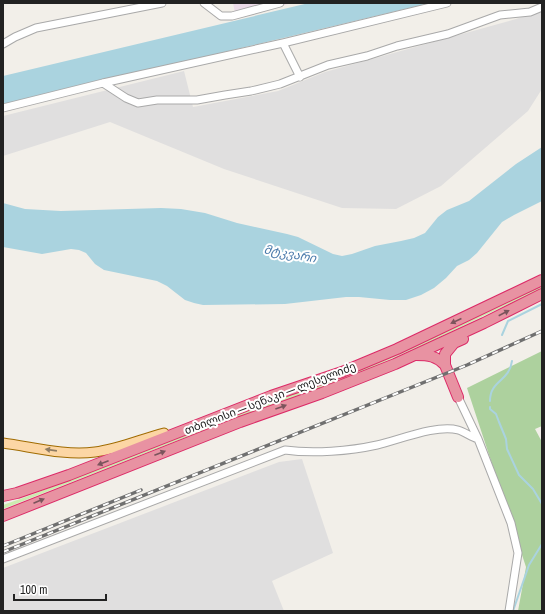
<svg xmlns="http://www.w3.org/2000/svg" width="545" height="614" font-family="'Archivo Narrow','Noto Sans Georgian',sans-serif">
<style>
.residential{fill:#e0dfdf}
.industrial{fill:#ebdbe8}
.grass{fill:#cdebb0}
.forest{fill:#add19e}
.water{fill:#aad3df}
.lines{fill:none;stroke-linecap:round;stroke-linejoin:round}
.stream{stroke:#aad3df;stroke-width:2}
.minor-casing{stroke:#a9a9a9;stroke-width:9}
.major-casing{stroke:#a06b00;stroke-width:11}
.highway-casing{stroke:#dc2a67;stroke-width:12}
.minor{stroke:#fff;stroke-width:7}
.major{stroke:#fcd6a4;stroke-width:9}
.highway{stroke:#e892a2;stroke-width:10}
.rail-casing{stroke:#707070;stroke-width:3.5}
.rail{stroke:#fff;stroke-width:2;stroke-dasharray:6;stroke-linecap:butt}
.oneway{fill:#7b545c}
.oneway2{fill:#8f7c63}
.labels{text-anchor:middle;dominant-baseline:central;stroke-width:4;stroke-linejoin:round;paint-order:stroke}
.street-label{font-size:11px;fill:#222;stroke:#fff}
.water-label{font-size:12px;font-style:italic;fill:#4a7aab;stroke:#fff}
</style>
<rect width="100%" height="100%" fill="#f2efe9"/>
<path class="residential" d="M542 10V89L528 111 441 186 396 209 342 208 224 169 110 122 3 156V116L184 71 193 107 278 91 325 72 516 19Z
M302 459 333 553 272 581 284 611H3V568L279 462Z"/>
<path class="industrial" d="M233 3H292L236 18Z"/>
<path class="grass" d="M542 283V288L429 342 361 372 307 394 232 419 3 509V505C47 490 89 472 132 455 270 401 406 341 542 283Z"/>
<path class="forest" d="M542 351V426L535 429 542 442V611H518L526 567 467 388Z"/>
<path class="water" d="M309 3H430L3 105V76Z
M542 147V201L514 215 502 222 477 253 469 260 457 266 446 278 434 288 421 295 406 300H390L359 297H346L285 304 203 305 194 303 185 300 167 286 157 281 104 270 95 264 86 253 79 250 71 249 42 254 3 247V203L25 209 61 211 161 208 181 209 205 213 237 223 287 234 298 237 333 254 342 256 352 254 375 246 401 241 414 238 425 233 438 217 447 210 469 201 516 164Z"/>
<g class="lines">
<path class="stream" d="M502 335 508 321 542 304
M490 401C490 380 509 382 512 361
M490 407V409L496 414 499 422 506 439 507 449 519 475 533 489 542 504
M513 611 529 565 542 544"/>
<defs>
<path id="minor" d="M204 3 221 16H232L280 3
M283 43 300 77
M3 44 15 37 36 28 162 3
M103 83 126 98 138 103 157 100H197L225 95 251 91 280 84 328 65 367 56 397 46 448 34 500 15 530 12 542 7
M3 108 103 83 283 43 447 3
M458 397 478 439 511 523 518 553 509 611
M3 559 285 450C313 454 350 451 377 445 399 440 437 424 458 430 465 432 471 437 478 439"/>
<path id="major" d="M3 443C33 447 65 456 95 452 119 449 141 439 164 433"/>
<path id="highway" d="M416 355C429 355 436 356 445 365
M458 397 445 365V354L454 343 463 339
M3 496 17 493 69 475 271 396 342 372 397 349 542 280
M3 516 240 422 322 393 395 364 484 323 542 294"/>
</defs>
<use href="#minor" class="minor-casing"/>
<use href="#major" class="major-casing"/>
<use href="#highway" class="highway-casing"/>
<use href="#minor" class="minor"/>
<use href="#major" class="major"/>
<use href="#highway" class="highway"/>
<defs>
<path id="rail" d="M3 546 141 490
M3 552 467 365 542 331"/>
</defs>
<use href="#rail" class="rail-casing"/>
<use href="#rail" class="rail"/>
</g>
<defs><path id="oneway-solid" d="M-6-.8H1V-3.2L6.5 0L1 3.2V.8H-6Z"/></defs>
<g class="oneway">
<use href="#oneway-solid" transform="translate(504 313) rotate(-27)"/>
<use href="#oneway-solid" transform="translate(456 321) rotate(155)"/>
<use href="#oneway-solid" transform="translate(281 407) rotate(-20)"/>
<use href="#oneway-solid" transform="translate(160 453) rotate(-21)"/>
<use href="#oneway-solid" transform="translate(103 463) rotate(159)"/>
<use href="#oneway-solid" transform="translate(39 501) rotate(-23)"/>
</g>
<use class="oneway2" href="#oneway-solid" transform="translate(51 450) rotate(-172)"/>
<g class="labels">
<g class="street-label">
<text transform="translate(270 398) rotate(-21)">თბილისი — სენაკი — ლესელიძე</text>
</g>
<g class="water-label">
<text transform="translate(290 254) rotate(10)">მტკვარი</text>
</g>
</g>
<rect width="545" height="614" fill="none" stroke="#222222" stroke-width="8"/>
<path d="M14 594v6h92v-6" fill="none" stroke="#222222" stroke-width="2"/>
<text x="20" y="594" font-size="12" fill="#222222" stroke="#ffffff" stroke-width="3" paint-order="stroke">100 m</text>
</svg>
